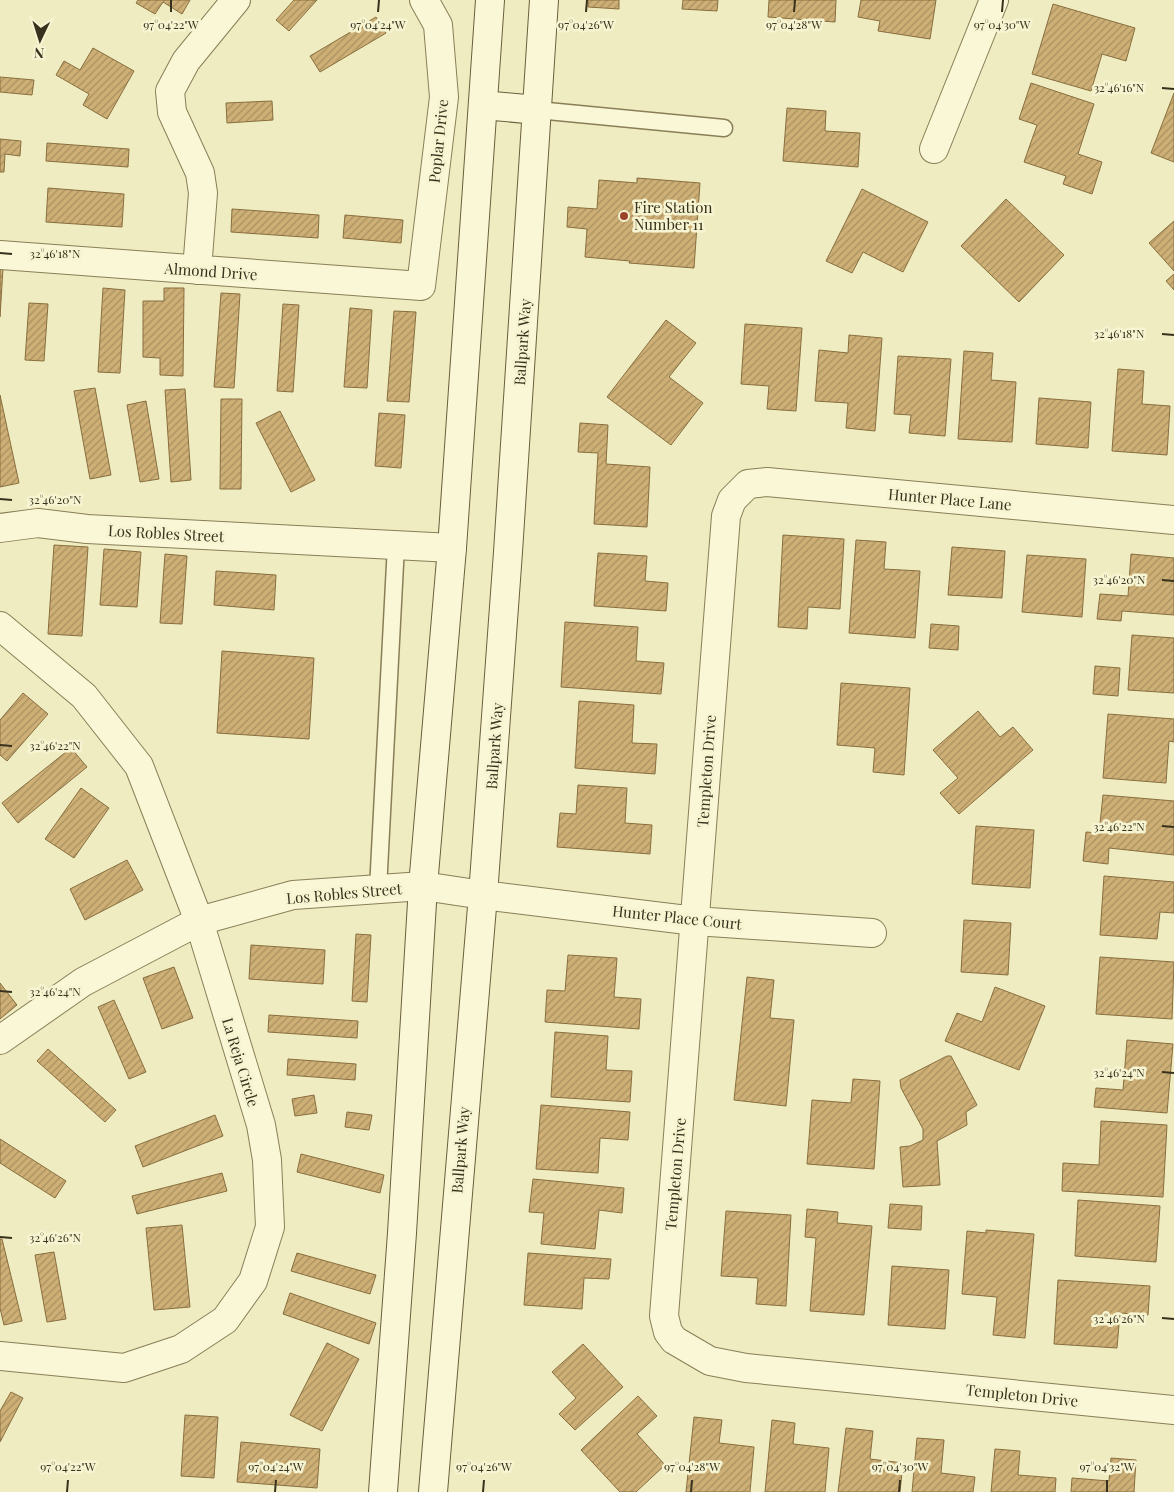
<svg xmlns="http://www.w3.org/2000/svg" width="1174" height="1492" font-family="'Playfair Display',serif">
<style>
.building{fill:url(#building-hatch);stroke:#886e3e}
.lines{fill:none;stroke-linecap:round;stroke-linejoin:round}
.service-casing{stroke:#897e58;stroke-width:19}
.minor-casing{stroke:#897e58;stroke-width:30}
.secondary-casing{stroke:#6a5f3c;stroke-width:30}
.service{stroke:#f9f7d5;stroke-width:16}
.minor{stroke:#f9f7d5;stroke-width:28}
.secondary{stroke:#f9f7d5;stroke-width:28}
.ticks{fill:none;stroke:#38311d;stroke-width:2}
.poi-dot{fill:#994227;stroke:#f6f4d1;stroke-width:2}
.labels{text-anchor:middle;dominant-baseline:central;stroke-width:5;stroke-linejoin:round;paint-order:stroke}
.street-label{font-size:15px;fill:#38311d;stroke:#f6f4d1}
.poi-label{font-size:15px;fill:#38311d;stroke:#f6f4d1;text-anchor:start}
.ticks-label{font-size:12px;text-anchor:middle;fill:#38311d;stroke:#f6f4d1;stroke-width:5;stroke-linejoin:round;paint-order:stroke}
</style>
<defs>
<pattern id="building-hatch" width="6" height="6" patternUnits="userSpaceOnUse" patternTransform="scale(1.25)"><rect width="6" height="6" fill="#ceb076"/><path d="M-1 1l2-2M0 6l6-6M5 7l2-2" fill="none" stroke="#a89060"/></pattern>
</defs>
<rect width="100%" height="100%" fill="#efecc1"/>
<path class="building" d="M138 0H190L182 14 163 2 155 14 136 3Z
M294 0H317L289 31 276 20Z
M588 0H619V9L588 7Z
M683 0H718L717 11 682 9Z
M769 0H836L835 22 768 17Z
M861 0H936L930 39 878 31 880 21 858 17Z
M1053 4 1135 28 1126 61 1102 54 1091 91 1032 74Z
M376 17 386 33 320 72 310 56Z
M93 48 134 71 107 119 83 105 89 94 56 75 64 61 80 70Z
M0 77 34 80 32 95 0 92Z
M1031 83 1094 104 1078 154 1102 162 1092 194 1063 184 1066 176 1024 162 1037 125 1019 119Z
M1174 93V162L1151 153Z
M272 101 273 120 227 123 226 103Z
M787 108 826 111 825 131 860 133 858 167 783 161Z
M0 139 21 141 20 156 5 154 4 172H0Z
M47 143 129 149 128 167 46 161Z
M637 178 700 183 694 268 629 263 630 261 585 257 587 229 567 227 568 207 597 209 599 180 637 183Z
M48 188 124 194 122 227 46 222Z
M862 189 928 222 903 272 863 252 852 273 826 261Z
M1006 199 1064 255 1019 302 961 246Z
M232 209 319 215 318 238 231 232Z
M345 215 403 220 401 243 343 238Z
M1174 221V271L1149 243Z
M0 268H3L0 317Z
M1174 274V290L1166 281Z
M103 288 125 290 120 373 98 372Z
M164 288H184L183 376 160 375V358L143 357V301H164Z
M221 293 240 294 234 388 214 387Z
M29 303 48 304 44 361 25 360Z
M283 304 299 305 293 392 277 391Z
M350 308 372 310 367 388 344 387Z
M394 311 416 312 409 402 387 401Z
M666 320 696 343 669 377 703 403 671 445 607 397Z
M745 324 802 328 796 411 767 409 769 386 741 384Z
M849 335 882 338 875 431 846 428 848 403 815 401 819 350 848 353Z
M964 351 993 353 991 380 1016 382 1012 442 958 439Z
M898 356 951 359 945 436 909 433 911 415 894 414Z
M1118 369 1144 371 1142 404 1170 406 1167 455 1112 451Z
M95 388 111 475 90 479 74 391Z
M185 389 191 480 171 482 165 390Z
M0 395 19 483 0 487Z
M1039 398 1091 402 1088 448 1036 444Z
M221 399H242L241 489H220Z
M146 401 159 479 140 482 127 405Z
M280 411 315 480 291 492 256 423Z
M379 413 405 415 401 468 375 466Z
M580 423 608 425 606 464 650 467 647 527 594 524 598 453 578 452Z
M783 535 844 539 840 609 808 607 807 629 778 627Z
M856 540 886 542 884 569 920 571 915 638 849 633Z
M54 545 88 547 82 636 48 634Z
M952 547 1005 551 1002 598 948 595Z
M104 549 141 552 137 607 100 605Z
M598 553 647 556 645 581 668 583 666 611 594 606Z
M165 554 187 556 182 624 160 623Z
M1131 554 1174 558V615L1122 611 1121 621 1097 619 1100 594 1128 596Z
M1027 555 1086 559 1082 617 1022 612Z
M216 571 276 575 274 610 214 605Z
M565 622 638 627 636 661 664 663 661 694 561 687Z
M931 624 959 626 958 650 929 648Z
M1132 635 1174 638V693L1128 690Z
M222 651 314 658 309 739 217 733Z
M1095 666 1120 668 1118 696 1093 694Z
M841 683 910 688 904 775 873 772 875 748 837 745Z
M23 693 48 714 7 761 0 755V720Z
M579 701 634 705 632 743 657 744 655 774 575 768Z
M978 711 1000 737 1013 727 1033 750 959 814 940 793 958 778 933 750Z
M1108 714 1174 719V742L1169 741 1166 783 1103 778Z
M71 748 87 767 18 823 2 803Z
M578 785 627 788 625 823 652 825 650 854 557 847 560 813 576 814Z
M81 788 109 808 74 858 45 839Z
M1103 795 1174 801V855L1109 848 1108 864 1083 861 1086 832 1099 833Z
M976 826 1034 830 1030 888 972 884Z
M127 860 143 890 85 920 70 889Z
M1104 876 1174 882V913L1160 912 1157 939 1100 935Z
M964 920 1011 923 1008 975 961 972Z
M356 934 371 935 367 1002 352 1001Z
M251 945 325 950 323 984 249 979Z
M568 955 617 958 614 997 641 999 639 1029 545 1022 547 990 565 991Z
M1100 957 1174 962 1172 1019 1096 1014Z
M174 967 193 1018 162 1029 143 978Z
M747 977 774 980 770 1018 794 1020 786 1106 734 1100Z
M0 983 17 1005 0 1019Z
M995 987 1045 1006 1019 1070 945 1041 957 1013 982 1022Z
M114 1000 146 1072 129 1079 98 1007Z
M269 1015 358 1021 357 1038 268 1032Z
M555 1032 608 1036 606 1070 632 1071 630 1102 551 1097Z
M1127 1040 1173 1044 1167 1113 1094 1107 1096 1088 1123 1090Z
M48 1049 116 1110 105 1122 37 1061Z
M947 1056H951L977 1105 966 1112 967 1125 937 1141 940 1185 903 1187 900 1147 910 1146 923 1140V1129L901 1088 900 1080Z
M288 1059 356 1064 355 1080 287 1075Z
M853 1079 880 1081 874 1169 807 1164 812 1100 851 1103Z
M314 1095 317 1113 295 1116 292 1099Z
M541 1105 630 1112 628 1140 600 1138 598 1173 536 1169Z
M347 1112 372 1115 369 1130 345 1127Z
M215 1115 223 1136 143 1167 135 1146Z
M1101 1121 1167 1125 1163 1197 1062 1191 1063 1163 1099 1165Z
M0 1139 66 1181 55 1198 0 1163Z
M301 1154 384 1175 380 1193 297 1172Z
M222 1173 227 1191 137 1214 132 1196Z
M533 1179 624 1188 622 1213 599 1210 595 1249 541 1244 544 1213 529 1212Z
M1078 1200 1160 1206 1156 1262 1075 1256Z
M890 1204 922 1206 921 1230 888 1228Z
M807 1209 838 1212 837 1223 872 1226 864 1315 810 1311 816 1238 805 1237Z
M726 1211 791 1215 786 1306 756 1304 758 1278 721 1276Z
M182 1225 190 1307 154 1310 146 1228Z
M986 1230 1034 1234 1025 1338 993 1335 997 1297 962 1294 967 1231 986 1233Z
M0 1239H2L22 1321 4 1325 0 1308Z
M54 1252 66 1319 47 1322 35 1255Z
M297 1253 376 1275 370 1294 291 1271Z
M528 1253 611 1259 609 1279 584 1278 582 1309 524 1305Z
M892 1266 949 1270 945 1329 888 1325Z
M1058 1280 1150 1286 1148 1315 1120 1313 1117 1348 1054 1344Z
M290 1293 376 1323 369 1344 283 1314Z
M327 1343 359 1359 322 1431 290 1415Z
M583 1344 623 1387 575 1430 559 1414 576 1398 552 1372Z
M11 1392 23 1398 0 1442V1411Z
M638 1396 657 1416 637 1434 665 1465 636 1492H620L581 1450Z
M185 1415 218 1417 214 1478 181 1476Z
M694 1417 722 1420 719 1443 754 1447 750 1492H686Z
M772 1420 795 1423 793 1444 829 1448 825 1492H765Z
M846 1428 873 1431 870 1459 903 1463 900 1492H838Z
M917 1438 944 1440 941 1473 975 1477 973 1492H912Z
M241 1442 320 1449 317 1488 237 1482Z
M995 1449 1020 1451 1018 1475 1056 1478 1055 1492H991Z
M1111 1458 1136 1460 1134 1492H1071L1072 1478 1109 1481Z"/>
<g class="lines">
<defs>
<path id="service" d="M537 110 724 128
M378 889 396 545"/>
<path id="minor" d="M934 149 994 0
M0 255 421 286 444 97 438 25 424 0
M197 270 203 193 200 173 172 112 170 91 186 61 236 0
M1174 520 767 482 748 484 732 500 726 516 664 1316 668 1332 674 1340 710 1361 746 1368 1174 1410
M0 528 38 523 87 529 452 548
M0 626 84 696 139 766 199 921 261 1125 267 1160 270 1227 253 1281 225 1320 181 1349 124 1368 0 1356
M0 1040 83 982 199 921 293 895 423 886 483 895 695 921 872 933"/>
<path id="secondary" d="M483 105 537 110
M383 1492 402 1233 423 886 452 548 490 0
M433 1492 483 895 508 552 544 0"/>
</defs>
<use href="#service" class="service-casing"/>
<use href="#minor" class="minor-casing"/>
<use href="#secondary" class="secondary-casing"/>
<use href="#service" class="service"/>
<use href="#minor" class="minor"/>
<use href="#secondary" class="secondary"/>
</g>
<path class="ticks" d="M171 12V0M378 12 379 0M586 12 587 0M794 12 795 0M1002 12 1003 0M1162 88 1174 89M0 253 12 254M1162 334 1174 335M0 499 12 500M1162 580 1174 581M0 745 12 746M1162 826 1174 827M0 991 12 992M1162 1072 1174 1073M0 1237 12 1238M1162 1318 1174 1319M67 1492 68 1480M275 1492 276 1480M483 1492 484 1480M691 1492 692 1480M899 1492 900 1480M1107 1492V1480"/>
<circle class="poi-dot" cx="624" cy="216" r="5"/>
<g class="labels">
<g class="street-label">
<text transform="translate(438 141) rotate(-84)">Poplar Drive</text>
<text transform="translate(211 271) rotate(4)">Almond Drive</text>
<text transform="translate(522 342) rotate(-86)">Ballpark Way</text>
<text transform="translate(950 499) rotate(5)">Hunter Place Lane</text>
<text transform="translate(166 533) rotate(3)">Los Robles Street</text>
<text transform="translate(494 746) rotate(-86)">Ballpark Way</text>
<text transform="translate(706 771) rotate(-86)">Templeton Drive</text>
<text transform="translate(344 893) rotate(-5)">Los Robles Street</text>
<text transform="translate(677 917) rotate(6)">Hunter Place Court</text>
<text transform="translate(241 1062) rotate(73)">La Reja Circle</text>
<text transform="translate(460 1150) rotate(-85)">Ballpark Way</text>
<text transform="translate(675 1174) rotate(-85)">Templeton Drive</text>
<text transform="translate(1022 1395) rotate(6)">Templeton Drive</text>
</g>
<g class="poi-label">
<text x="634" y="207">Fire Station<tspan x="634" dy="17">Number 11</tspan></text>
</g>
</g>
<g class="ticks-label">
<text x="171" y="29">97°04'22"W</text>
<text x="378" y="29">97°04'24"W</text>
<text x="586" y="29">97°04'26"W</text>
<text x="794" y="29">97°04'28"W</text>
<text x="1002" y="29">97°04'30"W</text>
<text x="1119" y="92">32°46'16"N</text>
<text x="55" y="258">32°46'18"N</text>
<text x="1119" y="338">32°46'18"N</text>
<text x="55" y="504">32°46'20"N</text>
<text x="1119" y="584">32°46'20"N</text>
<text x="55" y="750">32°46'22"N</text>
<text x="1119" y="831">32°46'22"N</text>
<text x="55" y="996">32°46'24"N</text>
<text x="1119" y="1077">32°46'24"N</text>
<text x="55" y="1242">32°46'26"N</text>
<text x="1119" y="1323">32°46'26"N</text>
<text x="68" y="1471">97°04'22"W</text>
<text x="276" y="1471">97°04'24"W</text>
<text x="484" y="1471">97°04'26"W</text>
<text x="692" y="1471">97°04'28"W</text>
<text x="900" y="1471">97°04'30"W</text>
<text x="1107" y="1471">97°04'32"W</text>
</g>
<g transform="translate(40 40) rotate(184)" stroke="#f6f4d1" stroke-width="4" paint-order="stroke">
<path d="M0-4L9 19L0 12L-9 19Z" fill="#38311d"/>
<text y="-8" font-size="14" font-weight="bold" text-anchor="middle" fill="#38311d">N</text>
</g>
</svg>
